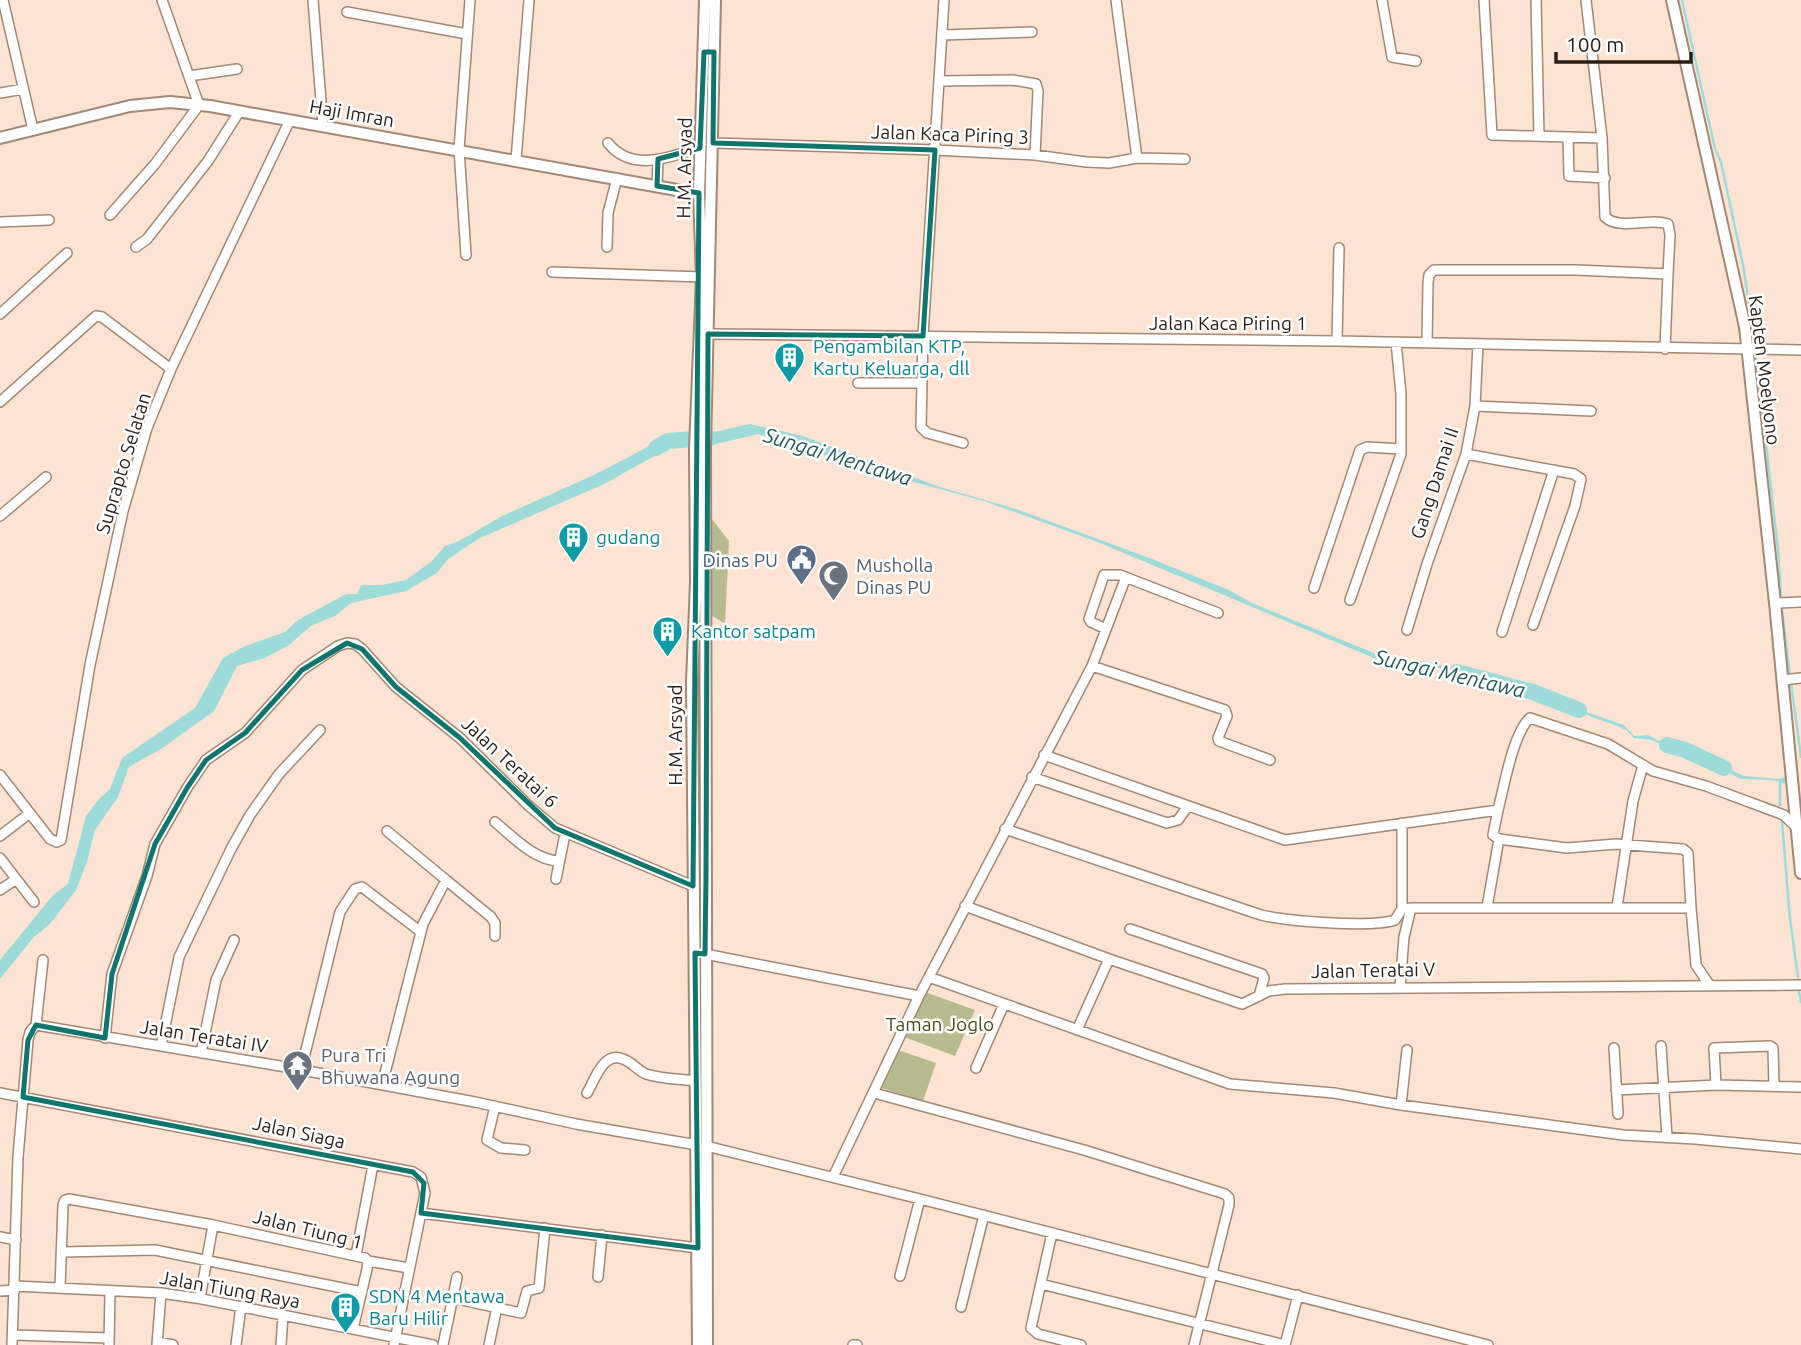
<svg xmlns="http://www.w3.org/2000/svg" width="1801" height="1345" font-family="Ubuntu,sans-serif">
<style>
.green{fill:#b7bb8f}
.water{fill:#9cdbda}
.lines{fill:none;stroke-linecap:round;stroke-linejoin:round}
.stream{stroke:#9cdbda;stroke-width:2.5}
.river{stroke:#9cdbda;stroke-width:16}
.minor-casing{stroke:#a48873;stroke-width:12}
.tertiary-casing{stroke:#a48873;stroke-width:14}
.minor{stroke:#fff;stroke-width:9}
.tertiary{stroke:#fff;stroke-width:10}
.marked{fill:none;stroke:#0f766e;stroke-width:5;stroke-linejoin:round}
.labels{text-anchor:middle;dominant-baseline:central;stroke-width:5;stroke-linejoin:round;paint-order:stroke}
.street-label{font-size:19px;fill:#2a1f17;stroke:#fff}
.culture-label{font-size:19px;fill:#0d838f;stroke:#fff;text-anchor:start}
.service-label{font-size:19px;fill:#4e5e75;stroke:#fff;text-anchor:end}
.worship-label{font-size:19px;fill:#5b616d;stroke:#fff;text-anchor:start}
.park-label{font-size:19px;fill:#4c4e18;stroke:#fff}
.water-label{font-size:21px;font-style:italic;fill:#245959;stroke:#fff}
</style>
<rect width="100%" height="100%" fill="#fde4d2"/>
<path class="green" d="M708 514 729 541 725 624 708 613Z
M925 992 975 1010 955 1056 904 1037Z
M898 1050 936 1063 923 1101 881 1088Z"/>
<path class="water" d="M750 424 803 436 940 487 1016 509 1147 557 1229 590 1252 603 1386 658 1429 662 1526 689H1534L1549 699 1624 725 1634 736 1648 735 1665 744 1693 753 1744 776 1779 779 1789 775V781L1785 784 1775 780 1741 779 1686 751 1676 750 1651 740 1634 738 1626 730 1617 726 1502 684 1438 668 1381 661 1100 543 984 501 877 472 758 434 708 446 709 432C722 432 736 426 750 424Z
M676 432V444L604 484 478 539 448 559 437 573 406 591 351 603 335 616 312 625 289 645 265 658 237 666 214 711 164 747 129 767 118 797 95 830 87 862 76 890 50 924 34 937 0 979V960L53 895 68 884 86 816 99 799 110 789 122 758 195 708 223 658 243 647 285 632 298 620 346 594H357L361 585H382L406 580 432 561 445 546 461 540 502 516 596 474Z"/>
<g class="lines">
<path class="stream" d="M1682 0 1715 149 1721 162 1743 265 1755 342
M1756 356 1778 550 1781 595
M1782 610 1790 676
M1791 683 1801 757
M1780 781V805
M1782 821 1790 919 1798 977
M1799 992 1801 1002"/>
<path class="river" d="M656 448 668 441 709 438
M1457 672 1533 692 1579 710
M1667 745 1685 750 1724 768"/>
<defs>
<path id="minor" d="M3 0 33 130
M313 0 323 126
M944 0 923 336 921 427 927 433 963 443
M1116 0 1137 158
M1382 0 1392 57 1416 61
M1484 0 1492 135 1602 138
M1536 0 1539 136
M1586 0 1602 138 1605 217C1620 231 1650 217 1668 224L1670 235 1668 274
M347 12 467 34
M942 35 1032 32
M189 76 237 69
M939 81 1013 80 1036 84 1038 91 1035 155
M0 93 23 89
M1568 137 1569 176 1605 178
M608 143C632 173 669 157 700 148
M713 143 935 150 1035 155 1086 162 1109 163 1137 158 1185 159
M516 160 529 0
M657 186 658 159
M110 215 155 164 199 105 162 0
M0 222 49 220
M136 247 147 239 208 161 239 112
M607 247 608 213 617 178
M466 255 459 149 470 0
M552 272 702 277
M0 314 67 253
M708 334 1337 341 1801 350
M1337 341 1339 248
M1427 343 1428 283 1429 275 1434 270H1576L1668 274 1665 349
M858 383H920
M0 402 96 316 102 317 171 369
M1475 406 1591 411
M1466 454 1574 474 1581 479 1575 506 1533 625
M0 516 46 477
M1314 588 1360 450 1367 447 1401 449
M1350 600 1401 454V394L1396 342
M1775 603 1801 602
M1106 629 1091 622 1089 619 1104 575H1120L1218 613
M1407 630 1427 564 1466 454 1475 406 1478 344
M1502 632 1554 470
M1092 666 1225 710 1227 716 1218 738 1219 741 1270 760
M1783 680 1801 678
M1044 755 1285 840 1498 810 1493 835 1499 839 1567 848 1616 844 1683 849 1688 853 1691 908
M0 775 50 839 57 842 61 840 90 665 123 511 147 428 171 369 290 120
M1032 777 1167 823 1178 820 1188 806
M1498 810C1504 787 1513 733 1530 718L1608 744 1653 771 1706 786 1784 815 1796 827
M495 822C513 837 534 860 559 861
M1005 829 1261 915C1287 921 1371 928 1395 920L1402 909 1411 908H1691L1696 965 1710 986
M0 836 30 813
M0 858 34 902
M556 879 565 834
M446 880 491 917 495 923V936
M0 890 15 880
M965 906 1109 959 1242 1004 1269 991 1285 989 1801 985
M1487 907 1499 839
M1617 907 1633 801 1643 765
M1402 909V823
M1130 929 1262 974 1264 978 1259 996
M700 953 919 996 1092 666 1126 577
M929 977 1230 1084 1334 1093 1401 1105 1623 1135 1695 1139 1801 1149
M1400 987 1404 937 1411 908
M36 1025 286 1067 475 1102 576 1124 697 1145
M36 1025 43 960
M1077 1030 1109 959
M105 1038 112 974 147 876 155 844 187 788 206 760 245 733 302 670 338 646 347 643 355 644 362 649 396 687 460 738 529 806 555 828 693 886
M161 1046 179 957 231 849 250 815 279 774 320 730
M1661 1046 1667 1137
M1614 1048 1618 1114
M201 1053 216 980 234 940
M976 1068 1004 1004
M301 1070 340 912 355 889 362 887 421 932
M382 1085 423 924 446 880 387 831
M1716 1085 1714 1048 1770 1046 1773 1048 1774 1086
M1616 1090 1716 1085 1801 1087
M0 1093 413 1172 421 1177 425 1193 394 1345
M587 1093C595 1080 603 1051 623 1059 632 1062 637 1070 646 1074 661 1079 680 1079 696 1081
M874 1093 1084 1150 1225 1194 1229 1198V1205L1194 1345
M1401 1105 1407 1050
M495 1106 487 1140 501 1148 525 1150
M706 1146 920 1199 1488 1345
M833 1177 919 996
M421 1213 698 1248
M1052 1233 1031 1328 1038 1334 1081 1345
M0 1237 16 1240
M62 1252 155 1250 362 1292
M356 1255 373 1165
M368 1261 409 1268
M900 1276 920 1199
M598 1277 602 1235
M1041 1284 1285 1345
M15 1286 161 1293 202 1299 433 1345
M60 1288 63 1205 65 1200 69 1199 213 1225 365 1258 368 1261 367 1269 353 1329
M0 1291 15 1290
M200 1298 213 1225
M453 1298 521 1313 527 1291 539 1288 545 1228
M961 1307 984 1215
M13 1335 109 1338
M157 1342 173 1345
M12 1345 18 1157 28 1040 30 1032 36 1025
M109 1345 110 1291
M157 1345 161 1293
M236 1345 241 1306
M281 1345 283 1315
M443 1345 457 1277
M489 1345 497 1307
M853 1345H857
M1285 1345 1298 1295"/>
<path id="tertiary" d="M1672 0 1745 327 1775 603 1801 873
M0 138 130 106 170 102 210 106 699 194
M698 1345 692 682 696 582 695 449 702 277 699 194 705 0
M707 1345 705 449 715 0"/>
</defs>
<use href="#minor" class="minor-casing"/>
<use href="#tertiary" class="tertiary-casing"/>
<use href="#minor" class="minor"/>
<use href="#tertiary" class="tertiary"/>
</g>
<path class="marked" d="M704 52H714L713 143 935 150 923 336 708 334 706 876 705 954 695 953 698 1248 421 1213 424 1183 413 1172 23 1097 28 1040 36 1025 105 1038 112 974 155 844 187 788 206 760 245 733 302 670 347 643 362 649 396 687 460 738 555 828 693 886 699 193 657 186 658 159 700 148Z"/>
<defs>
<symbol id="building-pin" viewBox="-11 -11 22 30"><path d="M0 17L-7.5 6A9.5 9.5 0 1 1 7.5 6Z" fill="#0f9aa8" stroke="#fff"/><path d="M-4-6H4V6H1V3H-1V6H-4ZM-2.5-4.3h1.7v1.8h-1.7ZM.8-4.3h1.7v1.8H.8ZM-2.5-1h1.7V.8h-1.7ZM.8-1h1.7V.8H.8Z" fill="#fff"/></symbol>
<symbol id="civic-pin" viewBox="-11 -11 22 30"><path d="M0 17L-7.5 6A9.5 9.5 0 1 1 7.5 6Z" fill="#5c6f8a" stroke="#fff"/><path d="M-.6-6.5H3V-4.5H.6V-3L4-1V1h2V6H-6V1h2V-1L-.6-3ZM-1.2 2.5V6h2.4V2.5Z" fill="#fff"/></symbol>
<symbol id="mosque-pin" viewBox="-11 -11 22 30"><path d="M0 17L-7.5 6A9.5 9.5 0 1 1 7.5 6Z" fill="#6b7280" stroke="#fff"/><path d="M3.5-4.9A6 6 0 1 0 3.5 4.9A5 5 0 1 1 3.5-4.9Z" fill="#fff"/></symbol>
<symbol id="temple-pin" viewBox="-11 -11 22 30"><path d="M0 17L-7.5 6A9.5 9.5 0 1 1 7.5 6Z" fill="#6b7280" stroke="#fff"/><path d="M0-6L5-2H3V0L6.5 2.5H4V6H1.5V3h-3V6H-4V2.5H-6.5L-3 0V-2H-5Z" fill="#fff"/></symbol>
</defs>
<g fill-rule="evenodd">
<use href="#building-pin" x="772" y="340" width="35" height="47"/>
<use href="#building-pin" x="556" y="520" width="35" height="47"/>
<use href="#civic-pin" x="784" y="542" width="35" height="47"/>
<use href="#mosque-pin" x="816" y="558" width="35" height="47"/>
<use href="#building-pin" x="650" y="614" width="35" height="47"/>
<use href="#temple-pin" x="280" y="1048" width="35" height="47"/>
<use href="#building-pin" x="328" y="1290" width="35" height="47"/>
</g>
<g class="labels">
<g class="street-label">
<text transform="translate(352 113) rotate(10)">Haji Imran</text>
<text transform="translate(950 134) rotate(2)">Jalan Kaca Piring 3</text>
<text transform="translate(684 168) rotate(-89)">H.M. Arsyad</text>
<text x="1228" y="323">Jalan Kaca Piring 1</text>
<text transform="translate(1765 370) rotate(83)">Kapten Moelyono</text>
<text transform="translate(123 463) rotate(-73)">Suprapto Selatan</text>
<text transform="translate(1434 483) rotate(-72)">Gang Damai II</text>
<text transform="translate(675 735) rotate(-90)">H.M. Arsyad</text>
<text transform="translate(510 762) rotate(43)">Jalan Teratai 6</text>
<text transform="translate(1373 970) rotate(-1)">Jalan Teratai V</text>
<text transform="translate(204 1036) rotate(9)">Jalan Teratai IV</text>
<text transform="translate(299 1132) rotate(12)">Jalan Siaga</text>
<text transform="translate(308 1229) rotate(14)">Jalan Tiung 1</text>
<text transform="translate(230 1289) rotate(10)">Jalan Tiung Raya</text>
</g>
<g class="culture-label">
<text x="813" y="346">Pengambilan KTP,<tspan x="813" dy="22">Kartu Keluarga, dll</tspan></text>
<text x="596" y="537">gudang</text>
<text x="691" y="631">Kantor satpam</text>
<text x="369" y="1296">SDN 4 Mentawa<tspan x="369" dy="22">Baru Hilir</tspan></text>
</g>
<g class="service-label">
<text x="778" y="560">Dinas PU</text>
</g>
<g class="worship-label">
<text x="856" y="565">Musholla<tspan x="856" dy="22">Dinas PU</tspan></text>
<text x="321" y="1055">Pura Tri<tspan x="321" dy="22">Bhuwana Agung</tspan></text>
</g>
<g class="park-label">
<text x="940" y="1024">Taman Joglo</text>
</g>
<g class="water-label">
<text transform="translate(838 456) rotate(17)">Sungai Mentawa</text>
<text transform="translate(1450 673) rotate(13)">Sungai Mentawa</text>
</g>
</g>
<path d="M1556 52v10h135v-10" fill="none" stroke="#2a1f17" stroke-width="3.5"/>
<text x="1566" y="52" font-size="21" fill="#2a1f17" stroke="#ffffff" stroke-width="5" paint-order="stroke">100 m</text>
</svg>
